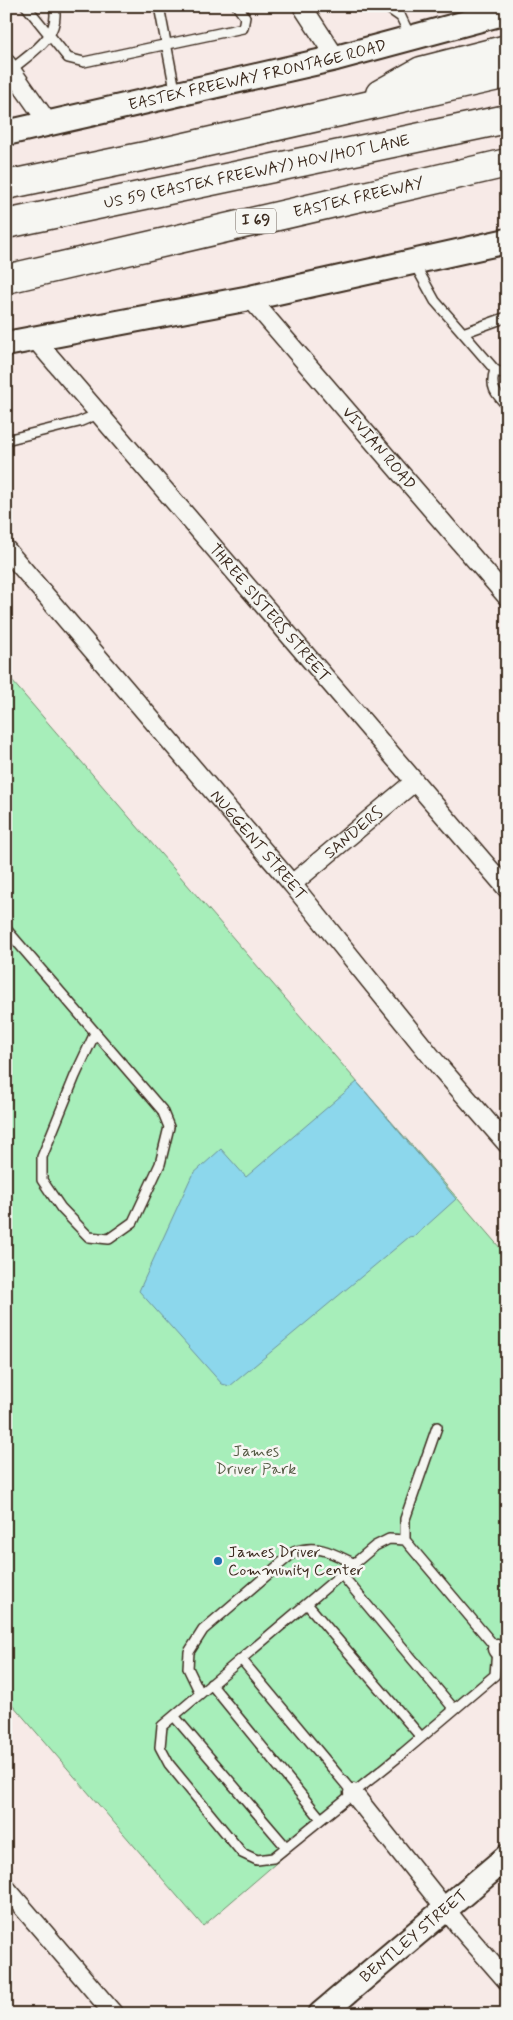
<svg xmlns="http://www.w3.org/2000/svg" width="513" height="2020" font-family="Mynerve,sans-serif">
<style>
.green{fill:#a7eeba;stroke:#718c6c}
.water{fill:#8cd7ec;stroke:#6c929a}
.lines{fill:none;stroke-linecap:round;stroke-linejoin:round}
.lane-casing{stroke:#3b2a1e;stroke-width:12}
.street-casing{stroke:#3b2a1e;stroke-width:21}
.secondary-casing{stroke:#3b2a1e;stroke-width:28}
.highway-casing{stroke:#3b2a1e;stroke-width:31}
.lane{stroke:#f6f6f2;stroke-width:9}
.street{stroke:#f6f6f2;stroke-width:18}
.secondary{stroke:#f6f6f2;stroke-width:24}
.highway{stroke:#f6f6f2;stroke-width:28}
.poi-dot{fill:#1f6fb2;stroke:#f6f6f2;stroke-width:2}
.labels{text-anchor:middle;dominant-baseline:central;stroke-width:5;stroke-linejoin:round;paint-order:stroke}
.shield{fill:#f6f6f2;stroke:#73675e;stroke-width:1}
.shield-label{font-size:15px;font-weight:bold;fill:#3b2a1e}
.street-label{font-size:16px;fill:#3b2a1e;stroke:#f6f6f2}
.park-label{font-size:16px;fill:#565b45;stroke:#f6f6f2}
.poi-label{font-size:16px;fill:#3b2a1e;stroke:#f6f6f2;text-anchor:start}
</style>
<rect width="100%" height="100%" fill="#f7eae7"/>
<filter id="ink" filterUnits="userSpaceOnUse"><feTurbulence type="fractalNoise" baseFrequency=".02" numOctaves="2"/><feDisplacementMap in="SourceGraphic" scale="10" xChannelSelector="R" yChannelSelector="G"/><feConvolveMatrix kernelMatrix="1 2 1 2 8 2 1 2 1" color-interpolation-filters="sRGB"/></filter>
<g filter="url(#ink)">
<path class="green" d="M6 674 507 1256V1664L203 1926 6 1697Z"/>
<path class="water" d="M357 1082 456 1199 415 1236 409 1237 230 1386 222 1384 139 1291 192 1175 221 1149 246 1177Z"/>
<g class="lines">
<defs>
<path id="lane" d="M26 6 68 58 84 62 243 28 245 17 237 6
M159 6 176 95
M385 6 401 17 411 38
M11 70C32 52 61 37 54 6
M414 263 435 301 463 333 507 317
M463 333 495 370 507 375
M495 370C489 387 496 394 507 406
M6 440 79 422 98 414
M6 929 150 1096 162 1110 169 1127 160 1164 133 1222 109 1239 89 1237 61 1208 42 1180V1157L75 1076 95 1033
M389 1539 405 1540 497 1649 495 1675 403 1753 273 1858 257 1860 242 1853 169 1764 160 1747 162 1726 375 1546Z
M405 1540V1519L437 1427
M342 1575 454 1709
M307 1604 421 1737
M241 1659 353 1793
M211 1684 321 1819
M200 1693 188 1668 189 1652 203 1630 294 1552C317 1543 334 1554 355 1564
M174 1716 286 1847"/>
<g id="street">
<path d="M302 6 336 58"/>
<path d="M6 63 49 124"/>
<path id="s1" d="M250 298 507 597"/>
<path id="s2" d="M34 338 507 889"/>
<path id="s3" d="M6 549 292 884 438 1065 507 1144"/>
<path id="s4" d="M292 884 414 782"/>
<path d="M497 1649 507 1661"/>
<path d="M353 1793 459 1926 507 1981"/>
<path d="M6 1888 114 2014"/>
</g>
<g id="secondary">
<path id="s5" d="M6 133 336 58 507 12"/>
<path d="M6 344 250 298 507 241"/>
<path id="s6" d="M321 2014 507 1857"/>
</g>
<g id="highway">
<path d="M380 94 421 71 507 49"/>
<path d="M6 185 150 155 507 74"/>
<path id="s7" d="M6 224 507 119"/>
<path id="s8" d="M6 279 507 163"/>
</g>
</defs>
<use href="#lane" class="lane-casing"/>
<use href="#street" class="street-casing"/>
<use href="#secondary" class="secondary-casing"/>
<use href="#highway" class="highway-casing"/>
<use href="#lane" class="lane"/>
<use href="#street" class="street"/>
<use href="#secondary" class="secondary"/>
<use href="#highway" class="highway"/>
</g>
</g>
<circle class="poi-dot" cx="218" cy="1561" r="5"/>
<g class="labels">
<rect class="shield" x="236" y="208.5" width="40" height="25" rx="4"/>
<g class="shield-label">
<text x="256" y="221">I 69</text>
</g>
<g class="street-label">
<text stroke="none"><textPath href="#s5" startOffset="258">EASTEX FREEWAY FRONTAGE ROAD</textPath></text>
<text stroke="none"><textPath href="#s7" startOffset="256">US 59 (EASTEX FREEWAY) HOV/HOT LANE</textPath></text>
<text stroke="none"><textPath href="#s8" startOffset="362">EASTEX FREEWAY</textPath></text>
<text stroke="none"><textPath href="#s1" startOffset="198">VIVIAN ROAD</textPath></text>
<text stroke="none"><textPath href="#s2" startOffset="362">THREE SISTERS STREET</textPath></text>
<text stroke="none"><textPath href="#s4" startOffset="80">SANDERS</textPath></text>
<text stroke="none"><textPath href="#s3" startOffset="389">NUGGENT STREET</textPath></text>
<text stroke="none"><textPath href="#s6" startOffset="121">BENTLEY STREET</textPath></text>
</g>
<g class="park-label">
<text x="256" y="1451">James<tspan x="256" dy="18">Driver Park</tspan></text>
</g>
<g class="poi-label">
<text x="228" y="1552">James Driver<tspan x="228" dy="18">Community Center</tspan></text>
</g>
</g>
<rect width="513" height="2020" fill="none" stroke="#f6f6f2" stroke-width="25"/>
<rect x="12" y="12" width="488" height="1995" fill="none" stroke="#3b2a1e" stroke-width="2" filter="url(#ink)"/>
</svg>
